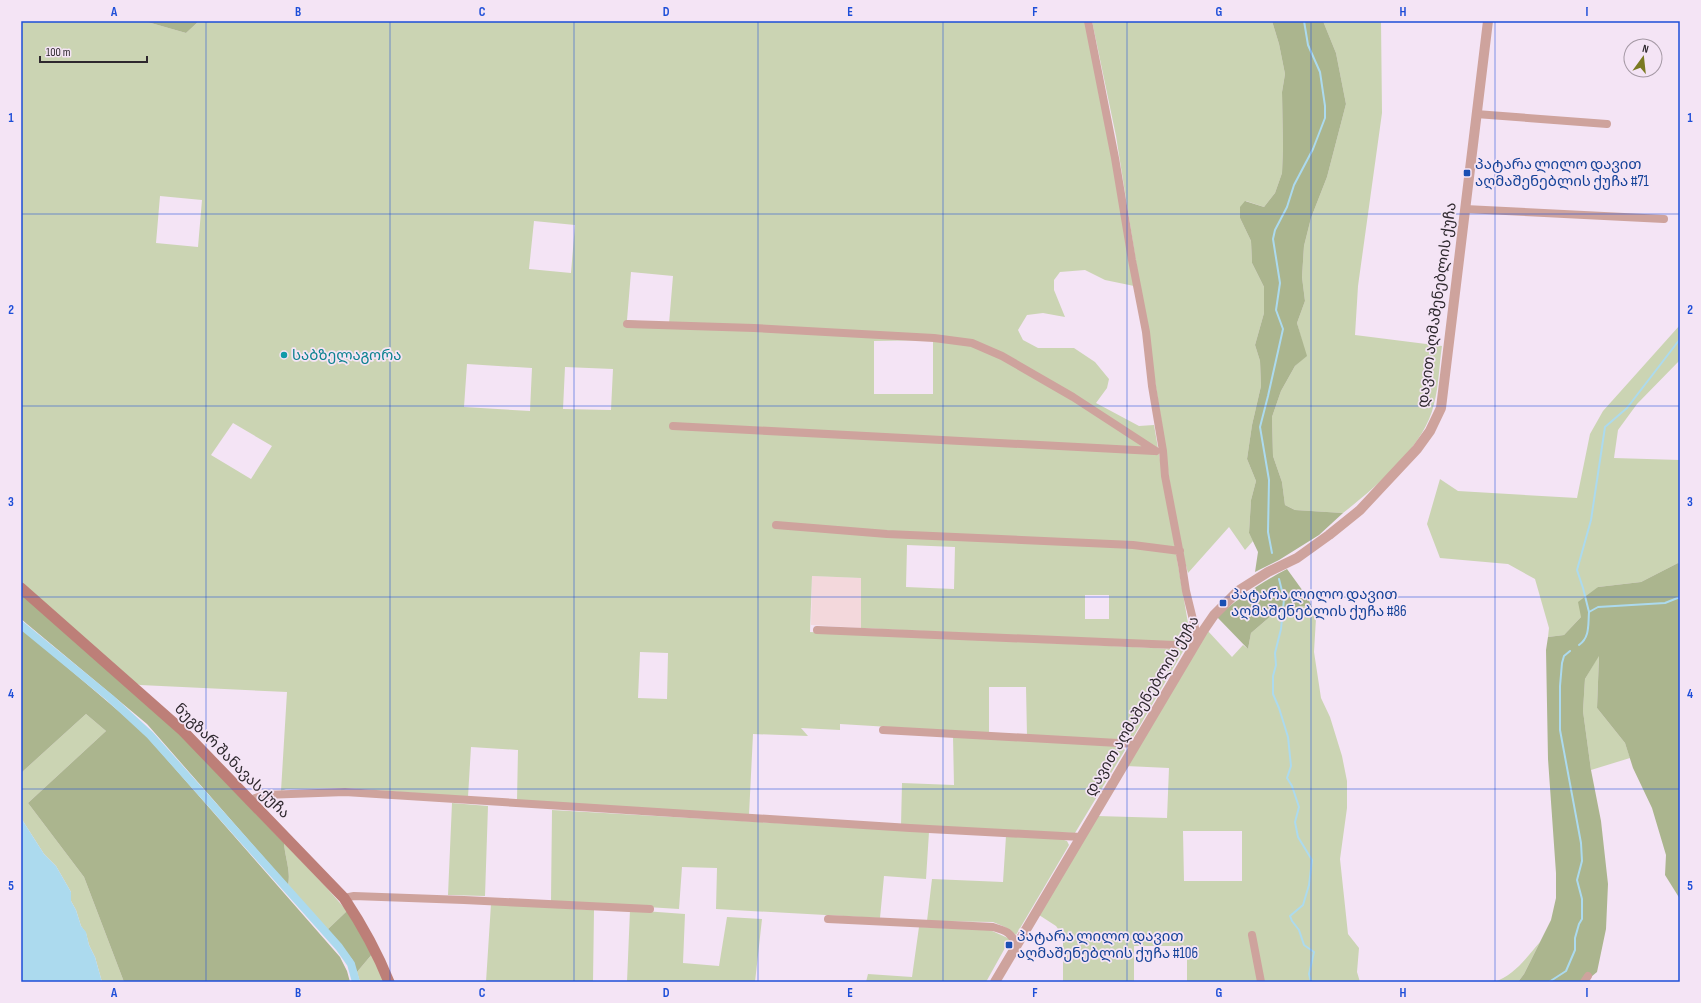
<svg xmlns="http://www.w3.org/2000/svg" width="1701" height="1003" font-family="'Sofia Sans Condensed','Noto Sans Georgian',sans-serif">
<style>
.industrial{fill:#f3d8dc}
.green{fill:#cbd4b3;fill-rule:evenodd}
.forest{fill:#abb58e}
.water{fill:#acdaee}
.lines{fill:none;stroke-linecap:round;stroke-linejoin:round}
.stream{stroke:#acdaee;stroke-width:2}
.canal{stroke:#acdaee;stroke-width:8}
.minor{stroke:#cea39d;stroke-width:8}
.tertiary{stroke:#cea39d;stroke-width:10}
.secondary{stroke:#bd7f78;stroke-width:11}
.grid{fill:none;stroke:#1d4ed8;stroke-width:1;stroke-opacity:0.55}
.transit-dot{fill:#1a4fb4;stroke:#f4e4f5;stroke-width:1.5}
.culture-dot{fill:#0f9aa8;stroke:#f4e4f5;stroke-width:1.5}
.labels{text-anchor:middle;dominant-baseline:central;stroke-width:3.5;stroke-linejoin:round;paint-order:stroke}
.transit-label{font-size:15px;fill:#164399;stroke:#f4e4f5;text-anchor:start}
.street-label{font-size:15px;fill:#2e282e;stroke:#f4e4f5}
.culture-label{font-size:15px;fill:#0d838f;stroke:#f4e4f5;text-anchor:start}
.neatline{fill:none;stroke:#1d4ed8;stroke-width:1.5}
.grid-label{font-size:13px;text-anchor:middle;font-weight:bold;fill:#1d4ed8}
</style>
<rect width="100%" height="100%" fill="#f4e4f5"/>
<path class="industrial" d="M812 576 861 578V628L811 625Z"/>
<path class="green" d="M21 21H144L186 33 199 21H1085L1113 156 1134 286 1105 280 1085 270 1060 272 1054 280V290L1065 317 1043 313 1027 315 1018 330 1023 340 1038 348H1074L1095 362 1109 379 1107 388 1096 403 1139 426 1154 425 1189 629 1176 643 861 628V578L812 576 810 632 1175 649 1189 641 1131 741 1027 736 1026 687H989V733L840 724V730L801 728 808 736 753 734 749 815 517 801 518 750 471 747 468 797 347 788 286 789 281 791 287 692 140 685 135 683 21 584ZM160 196 202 200 198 247 156 243ZM534 221 575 225 571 273 529 269ZM631 272 673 276 669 324 627 320ZM933 340V394H874V341ZM467 364 532 368 530 411 464 407ZM565 367 613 369 611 410 563 409ZM233 423 272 446 251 479 211 455ZM907 545 955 547 954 589 906 587ZM1085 595H1109V619H1085ZM640 652 668 653 667 699 638 698Z
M1092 21H1272L1279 44 1285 74 1282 92 1283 148 1282 173 1275 193 1264 207 1246 201 1240 218 1251 241 1252 263 1264 287V313L1255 345 1260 361 1261 386 1252 425 1247 459 1256 481 1251 500 1249 533 1253 541 1245 550 1229 527 1188 573 1176 529 1162 425 1116 136Z
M1323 21H1381L1382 113 1358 286 1355 335 1442 346C1439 365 1439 385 1434 404 1425 446 1376 487 1343 513L1295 510 1285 505 1282 482 1273 456 1272 417 1281 391 1295 366 1306 356 1297 323 1305 301 1302 277 1304 246 1311 218 1327 177 1346 104 1336 53Z
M1680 325V360L1637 404 1618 430 1614 458 1680 460V564L1678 563 1641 582 1598 587 1581 617 1564 635 1548 637 1549 628 1535 579 1508 564 1440 558 1427 524 1440 479 1458 491 1577 498 1590 434 1603 411Z
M1311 605 1316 618 1314 652 1321 698 1330 717 1342 756 1347 781V808L1340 859 1348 934 1359 948 1357 972 1360 982H1187V946H1134V982H1063V936L1056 926 1039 915 1097 816 1167 818 1169 768 1126 766 1207 630 1232 657 1243 645 1248 649 1251 633 1278 610ZM1183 831H1242V881H1184Z
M1599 655 1597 708 1625 743 1630 758 1591 770 1583 711 1585 679Z
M86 714 106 731 28 803 84 877 124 982H102L95 957 89 945 86 933 81 926 76 910 71 901V892L56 866 44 854 21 818V773Z
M953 736 1121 746 1125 750 1075 833 901 826 902 783 954 785Z
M452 803 488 806 485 896 448 895Z
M552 810 929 832 926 879 884 876 880 918 716 909 717 868 682 867 679 909 551 901Z
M1006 836 1061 839 1067 841 1069 845 1016 935 1005 927 993 922 927 921 932 879 1003 882Z
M284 843 326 887 347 911 327 930 288 885C291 871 285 858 284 843Z
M491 904 594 910 593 982H486Z
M630 910 685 914 683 963 719 966 727 917 762 919 755 982H627Z
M919 927 990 930 1010 939 986 982H866L868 974 912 977Z
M1540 942 1524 974 1518 982H1494C1514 976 1527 957 1540 942Z
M373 953 384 982H360L357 972Z"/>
<path class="forest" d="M144 21H199L186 33Z
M1272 21H1323L1336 53 1346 104 1327 177 1311 218 1304 246 1302 277 1305 301 1297 323 1307 356 1295 366 1281 391 1272 417 1273 456 1282 482 1285 505 1295 510 1343 513 1319 535 1279 560 1255 572 1258 552 1249 533 1251 500 1256 481 1247 459 1252 425 1261 386 1260 361 1255 345 1264 313V287L1252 263 1251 241 1240 218V207L1245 201 1264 207 1275 193 1282 173 1283 148 1282 92 1285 74 1279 44Z
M1678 563 1680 564V899L1665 875 1666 855 1652 808 1633 768 1625 743 1597 708 1599 656 1585 679 1583 711 1591 770 1601 821 1608 884 1606 929 1597 972 1585 982H1518L1524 974 1551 920 1556 898V873L1548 759 1546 650 1548 637 1564 635 1581 617 1578 602 1598 587 1641 582Z
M1287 569 1308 598 1311 605 1278 610 1251 633 1248 649 1217 617C1238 598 1262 582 1287 569Z
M21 594 173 727 284 843C285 858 291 871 288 885L147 724 21 619Z
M21 628 142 731 340 957 347 971 350 982H124L84 877 28 803 106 731 86 714 21 773Z
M347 911 373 953 357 972 352 959 327 930Z"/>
<path class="water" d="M21 818 44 854 56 866 71 892V901L76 910 81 926 86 932 89 945 95 957 102 982H21Z"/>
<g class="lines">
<path class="stream" d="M1272 553 1268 532 1269 480 1260 427 1268 396 1283 329 1276 310 1280 283 1273 239 1275 230 1287 207 1294 185 1313 149 1325 118V106L1320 72 1308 45 1304 21
M1279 579 1284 599 1281 629 1275 653 1276 665 1273 676V694L1279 708 1288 737 1291 766 1287 778 1292 786 1299 807 1295 822 1298 837 1312 860 1309 885 1303 905 1290 916 1292 921 1299 930 1304 945 1314 952 1309 974 1311 982
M1589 612 1583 588 1577 570 1591 520 1605 427 1627 408 1680 339
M1579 645C1590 637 1588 625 1589 612L1598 607 1665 603 1680 597
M1549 982 1566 971 1575 950V938L1579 924 1582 919V899L1577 880 1582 861 1581 843 1560 730V686L1562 663 1564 656 1570 651"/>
<path class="canal" d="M21 625 110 698 150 735 339 947 351 964 356 982"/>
<path class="minor" d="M1088 21 1115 158 1132 260 1146 332 1152 386 1163 451 1165 476 1182 565 1186 591 1198 640
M1476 114 1607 124
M1465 209 1664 219
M627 324 754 328 934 338 972 343 1002 356 1073 397 1156 451
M673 426 1154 451
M776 525 887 534 1133 545 1180 551
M817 630 1175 645C1186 641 1189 632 1195 623
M883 730 1136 744
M250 800 264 795 345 792 910 828 1081 837
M344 898 354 896 464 900 650 909
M828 919 993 927C1007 931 1010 932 1017 945
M1252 935 1261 982
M1584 982 1588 976"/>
<path class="tertiary" d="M995 982 1203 631 1214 615 1238 591 1268 572 1297 558 1329 535 1360 510 1417 449 1430 431 1441 408 1488 21"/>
<path class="secondary" d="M21 588 183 731 344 898C362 925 377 952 389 982"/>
</g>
<path class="grid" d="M206 21V982M390 21V982M574 21V982M758 21V982M943 21V982M1127 21V982M1311 21V982M1495 21V982M21 214H1680M21 406H1680M21 597H1680M21 789H1680"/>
<g class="transit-dot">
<rect x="1463" y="169" width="8" height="8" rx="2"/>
<rect x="1219" y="599" width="8" height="8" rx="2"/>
<rect x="1005" y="941" width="8" height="8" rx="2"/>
</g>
<circle class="culture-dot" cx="284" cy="355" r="4"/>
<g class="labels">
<g class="transit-label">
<text x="1475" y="164">პატარა ლილო დავით<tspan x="1475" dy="17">აღმაშენებლის ქუჩა #71</tspan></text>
<text x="1231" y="594">პატარა ლილო დავით<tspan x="1231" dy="17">აღმაშენებლის ქუჩა #86</tspan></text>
<text x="1017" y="936">პატარა ლილო დავით<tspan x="1017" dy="17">აღმაშენებლის ქუჩა #106</tspan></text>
</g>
<g class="street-label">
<text transform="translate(1437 305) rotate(-82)">დავით აღმაშენებლის ქუჩა</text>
<text transform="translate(1142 706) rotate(-59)">დავით აღმაშენებლის ქუჩა</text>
<text transform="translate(232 761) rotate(45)">ნუგზარ შანავას ქუჩა</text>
</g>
<g class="culture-label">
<text x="292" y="355">საბზელაგორა</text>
</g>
</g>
<rect width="1701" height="1003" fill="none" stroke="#f4e4f5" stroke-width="44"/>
<g transform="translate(1643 58) rotate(15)"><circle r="19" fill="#f4e4f5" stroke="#a599a5"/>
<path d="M0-3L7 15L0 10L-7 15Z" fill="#7a7a22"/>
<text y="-6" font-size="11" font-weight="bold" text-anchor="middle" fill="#2e282e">N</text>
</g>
<path d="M40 56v6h107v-6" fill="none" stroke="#2e282e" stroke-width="2"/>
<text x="46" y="56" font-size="12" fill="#2e282e" stroke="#f4e4f5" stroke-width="3" paint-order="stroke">100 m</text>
<rect x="22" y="22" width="1657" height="959" class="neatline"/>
<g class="grid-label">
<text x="114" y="16">A</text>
<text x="298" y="16">B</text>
<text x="482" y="16">C</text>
<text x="666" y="16">D</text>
<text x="850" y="16">E</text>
<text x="1035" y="16">F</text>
<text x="1219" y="16">G</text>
<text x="1403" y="16">H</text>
<text x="1587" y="16">I</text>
<text x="11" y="122">1</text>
<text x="1690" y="122">1</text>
<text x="11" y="314">2</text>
<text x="1690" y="314">2</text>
<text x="11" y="506">3</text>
<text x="1690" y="506">3</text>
<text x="11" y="698">4</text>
<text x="1690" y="698">4</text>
<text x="11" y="890">5</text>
<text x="1690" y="890">5</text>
<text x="114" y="997">A</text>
<text x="298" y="997">B</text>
<text x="482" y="997">C</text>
<text x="666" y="997">D</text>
<text x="850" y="997">E</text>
<text x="1035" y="997">F</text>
<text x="1219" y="997">G</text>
<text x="1403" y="997">H</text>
<text x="1587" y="997">I</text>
</g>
</svg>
